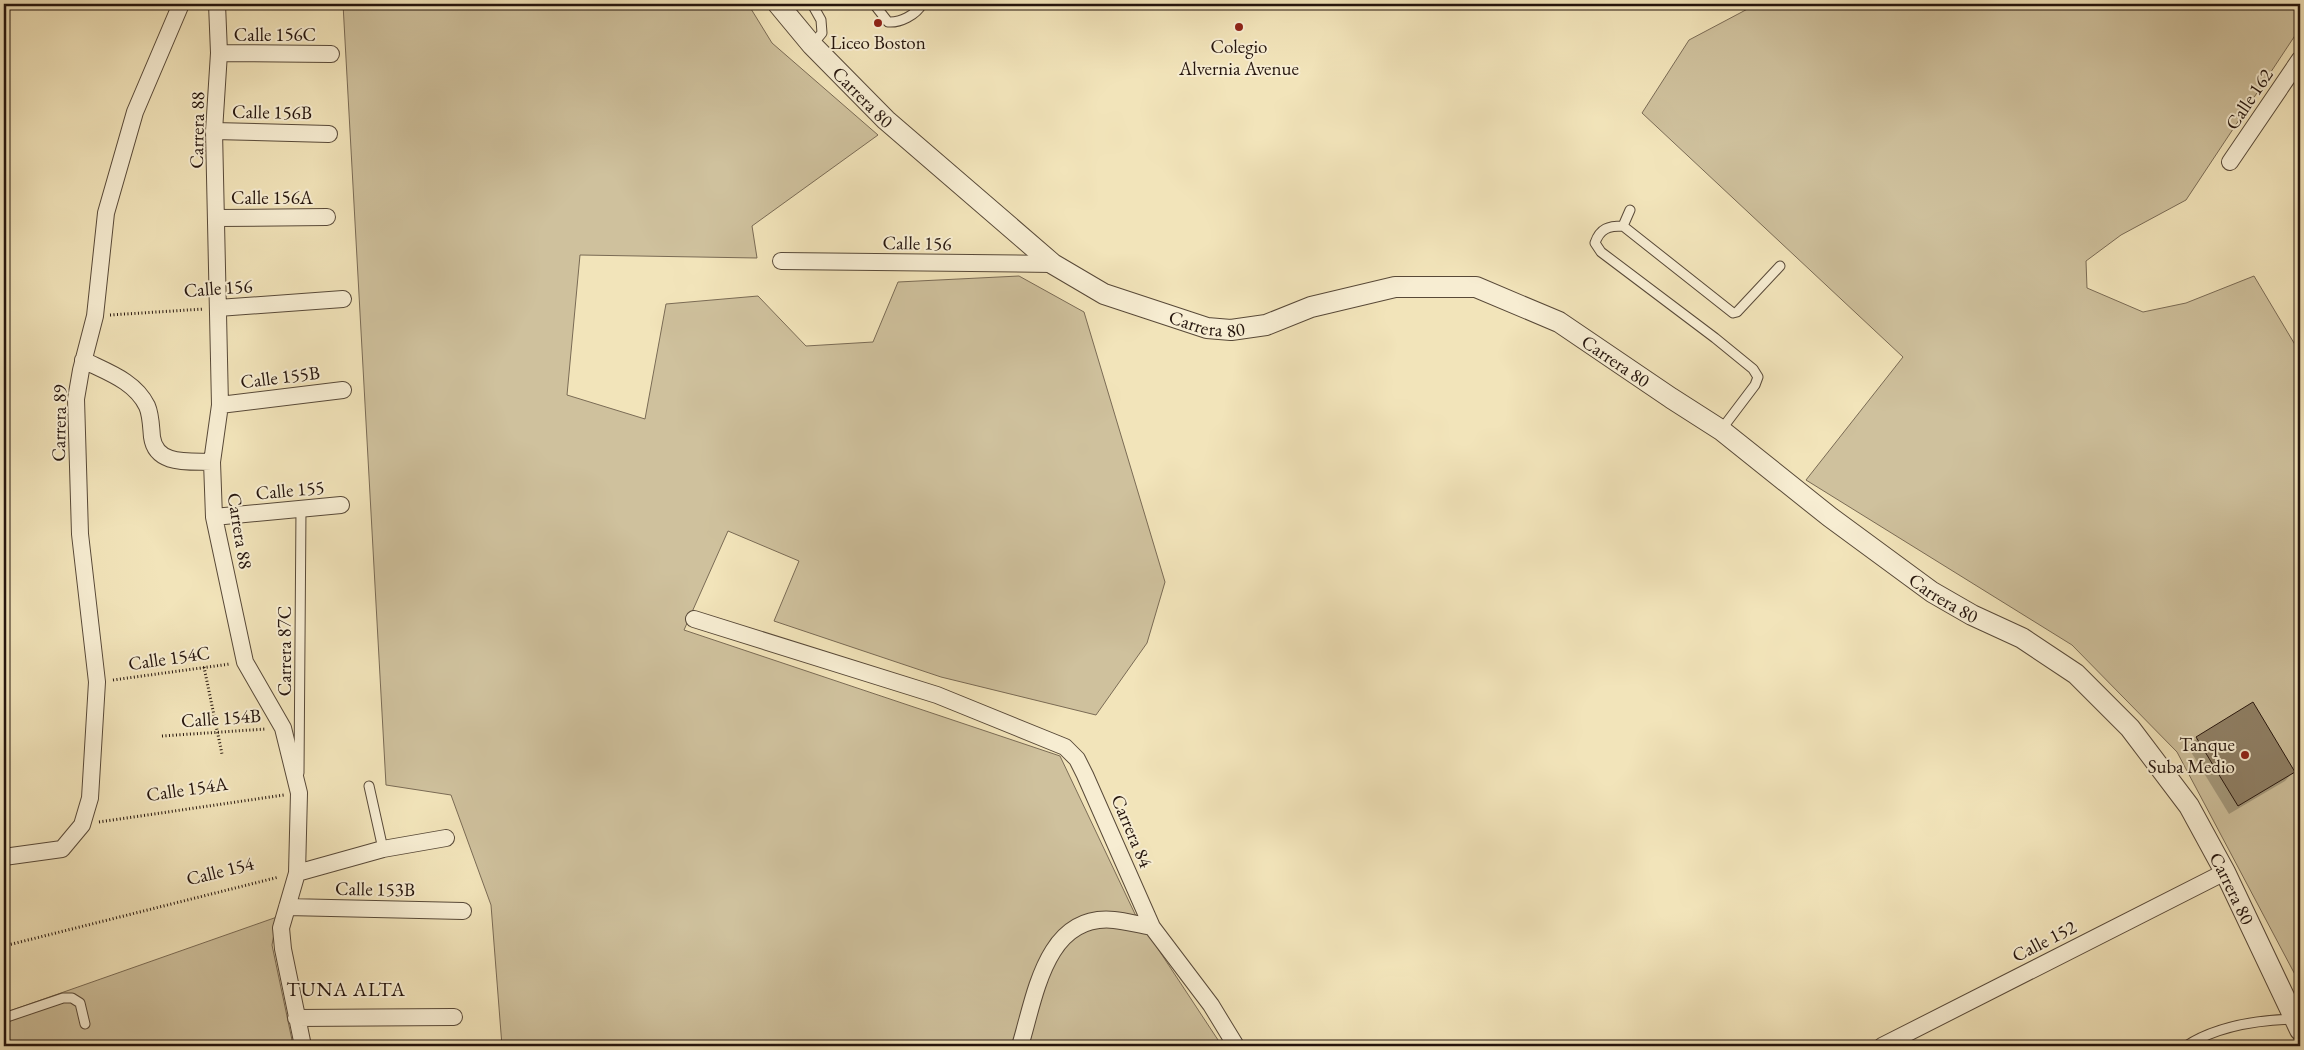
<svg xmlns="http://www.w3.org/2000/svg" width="2304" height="1050" font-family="'EB Garamond',serif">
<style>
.green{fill:#cfc19d;stroke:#7a6b55}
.shadow{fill:#0003}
.building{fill:#908167;stroke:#25150d}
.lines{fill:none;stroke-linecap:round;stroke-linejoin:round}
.service-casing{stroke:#584938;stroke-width:11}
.minor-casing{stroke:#584938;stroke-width:18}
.tertiary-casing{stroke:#584938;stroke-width:22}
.path{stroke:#25150d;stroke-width:3;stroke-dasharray:1 2.5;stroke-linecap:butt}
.service{stroke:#f7edd2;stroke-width:9}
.minor{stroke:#f7edd2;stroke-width:16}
.tertiary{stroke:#f7edd2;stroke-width:20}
.poi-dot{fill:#8f2418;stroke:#f7edd2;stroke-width:2}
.labels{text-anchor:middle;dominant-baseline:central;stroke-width:4;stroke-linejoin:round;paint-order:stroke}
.street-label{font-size:19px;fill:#25150d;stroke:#f7edd2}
.poi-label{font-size:19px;fill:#25150d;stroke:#f7edd2}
.neighbourhood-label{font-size:20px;letter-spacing:1px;fill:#25150d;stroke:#f7edd2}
</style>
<rect width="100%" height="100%" fill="#f2e4ba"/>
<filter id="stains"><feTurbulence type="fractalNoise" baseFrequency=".004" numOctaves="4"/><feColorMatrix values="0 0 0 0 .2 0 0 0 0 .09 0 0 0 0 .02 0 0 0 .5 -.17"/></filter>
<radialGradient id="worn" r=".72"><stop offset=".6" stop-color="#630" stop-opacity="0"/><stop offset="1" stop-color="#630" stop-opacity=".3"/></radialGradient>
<path class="green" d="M343 4H748L772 43 878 135 752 226 757 258 580 255 567 395 645 419 666 304 758 296 806 346 873 342 898 282 1019 276 1084 312 1165 582 1147 643 1096 715 941 677 774 621 799 561 728 531 684 630 1060 756 1135 914 1222 1046H502L491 905 451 795 386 785Z
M1757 4H2300V28L2186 200 2121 235 2086 261 2087 288 2143 312 2186 303 2254 276 2300 353V984L2177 752 2072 645 1806 480 1903 357 1642 113 1689 40Z
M277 917 272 945 292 1040 273 1046H4V1013Z"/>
<path class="shadow" d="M2197 738 2293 772 2285 781 2229 814 2188 747Z"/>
<path class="building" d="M2253 702 2295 772 2238 806 2196 737Z"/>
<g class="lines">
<defs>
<path id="service" d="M812 4 821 20 822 33 812 45
M874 4 888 22C900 23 916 15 922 4
M1623 226 1630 210
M1721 430 1755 385 1758 377 1753 369 1715 338 1601 252 1595 243C1600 228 1609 226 1623 226L1733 313 1737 312 1780 266
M299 773 301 509
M369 786 383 849
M4 1018 63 998H72L80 1003 85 1024
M2186 1046C2217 1026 2257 1020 2294 1019"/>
<path id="minor" d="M217 4 219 53 214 131 220 405 212 462 214 517 245 662 283 728 299 793 297 873 281 928 283 949 303 1046
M219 53 331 54
M214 131 329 134
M2230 162 2300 59
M217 218 327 217
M781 261 1053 264
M218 308 343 299
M83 360C107 372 135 381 147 406 151 415 151 427 152 437 156 466 189 461 212 462
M220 405 343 390
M214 517 341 505
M694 619 937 695 1065 747 1077 759 1085 775 1152 927 1211 1005 1236 1046
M4 857 62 849 82 825 90 798 97 682 80 534 76 399 81 370 95 316 106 213 135 112 181 4
M297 873 383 849 446 838
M287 907 463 911
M296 1018 454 1017
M1020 1046C1035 998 1045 913 1114 920 1126 921 1139 925 1152 927
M1882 1046 2225 872"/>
<g id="tertiary">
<path id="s1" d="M778 4 812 45 886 120 1053 264 1104 294 1207 328 1231 330 1266 325 1311 307 1395 287H1476L1559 322 1671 398 1721 430 1830 517 1932 592 1972 615 2022 638 2076 674 2130 728 2189 806 2225 872 2300 1030"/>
</g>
</defs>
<use href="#service" class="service-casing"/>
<use href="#minor" class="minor-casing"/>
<use href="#tertiary" class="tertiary-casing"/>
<path class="path" d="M110 315 204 309
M204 667 222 754
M113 680 230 664
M162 736 266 729
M99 822 284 795
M4 946 279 877"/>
<use href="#service" class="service"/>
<use href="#minor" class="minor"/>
<use href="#tertiary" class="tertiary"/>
</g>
<g class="poi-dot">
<circle cx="878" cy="23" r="5"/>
<circle cx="1239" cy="27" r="5"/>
<circle cx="2245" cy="755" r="5"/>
</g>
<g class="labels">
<g class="street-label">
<text x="275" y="34">Calle 156C</text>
<text stroke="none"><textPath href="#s1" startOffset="126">Carrera 80</textPath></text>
<text transform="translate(2249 99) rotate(-56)">Calle 162</text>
<text transform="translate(272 112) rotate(1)">Calle 156B</text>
<text transform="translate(197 130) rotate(-89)">Carrera 88</text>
<text x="272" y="197">Calle 156A</text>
<text transform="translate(917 243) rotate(1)">Calle 156</text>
<text transform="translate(218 288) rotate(-4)">Calle 156</text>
<text stroke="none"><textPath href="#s1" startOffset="546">Carrera 80</textPath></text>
<text stroke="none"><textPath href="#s1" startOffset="981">Carrera 80</textPath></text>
<text transform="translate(280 377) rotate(-7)">Calle 155B</text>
<text transform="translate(59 423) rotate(-89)">Carrera 89</text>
<text transform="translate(290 490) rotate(-5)">Calle 155</text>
<text transform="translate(240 531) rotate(81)">Carrera 88</text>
<text stroke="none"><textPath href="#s1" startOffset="1386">Carrera 80</textPath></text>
<text transform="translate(284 651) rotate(-90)">Carrera 87C</text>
<text transform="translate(169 658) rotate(-8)">Calle 154C</text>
<text transform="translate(221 718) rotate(-4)">Calle 154B</text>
<text transform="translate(187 789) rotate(-8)">Calle 154A</text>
<text transform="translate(1132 831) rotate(67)">Carrera 84</text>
<text transform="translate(220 871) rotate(-14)">Calle 154</text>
<text transform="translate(375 889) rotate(1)">Calle 153B</text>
<text stroke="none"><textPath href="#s1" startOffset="1806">Carrera 80</textPath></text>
<text transform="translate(2044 941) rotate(-27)">Calle 152</text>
</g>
<g class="poi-label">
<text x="878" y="42">Liceo Boston</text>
<text x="1239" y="46">Colegio<tspan x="1239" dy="22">Alvernia Avenue</tspan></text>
<text x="2235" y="744" text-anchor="end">Tanque<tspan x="2235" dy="22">Suba Medio</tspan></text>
</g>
<g class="neighbourhood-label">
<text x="346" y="989">TUNA ALTA</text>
</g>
</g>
<rect width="2304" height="1050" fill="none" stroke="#f2e4ba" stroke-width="20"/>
<rect x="5" y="5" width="2294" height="1040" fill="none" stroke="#25150d" stroke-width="2.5"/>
<rect x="10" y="10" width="2284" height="1030" fill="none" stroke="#25150d"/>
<rect width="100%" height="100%" filter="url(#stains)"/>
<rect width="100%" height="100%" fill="url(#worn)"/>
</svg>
